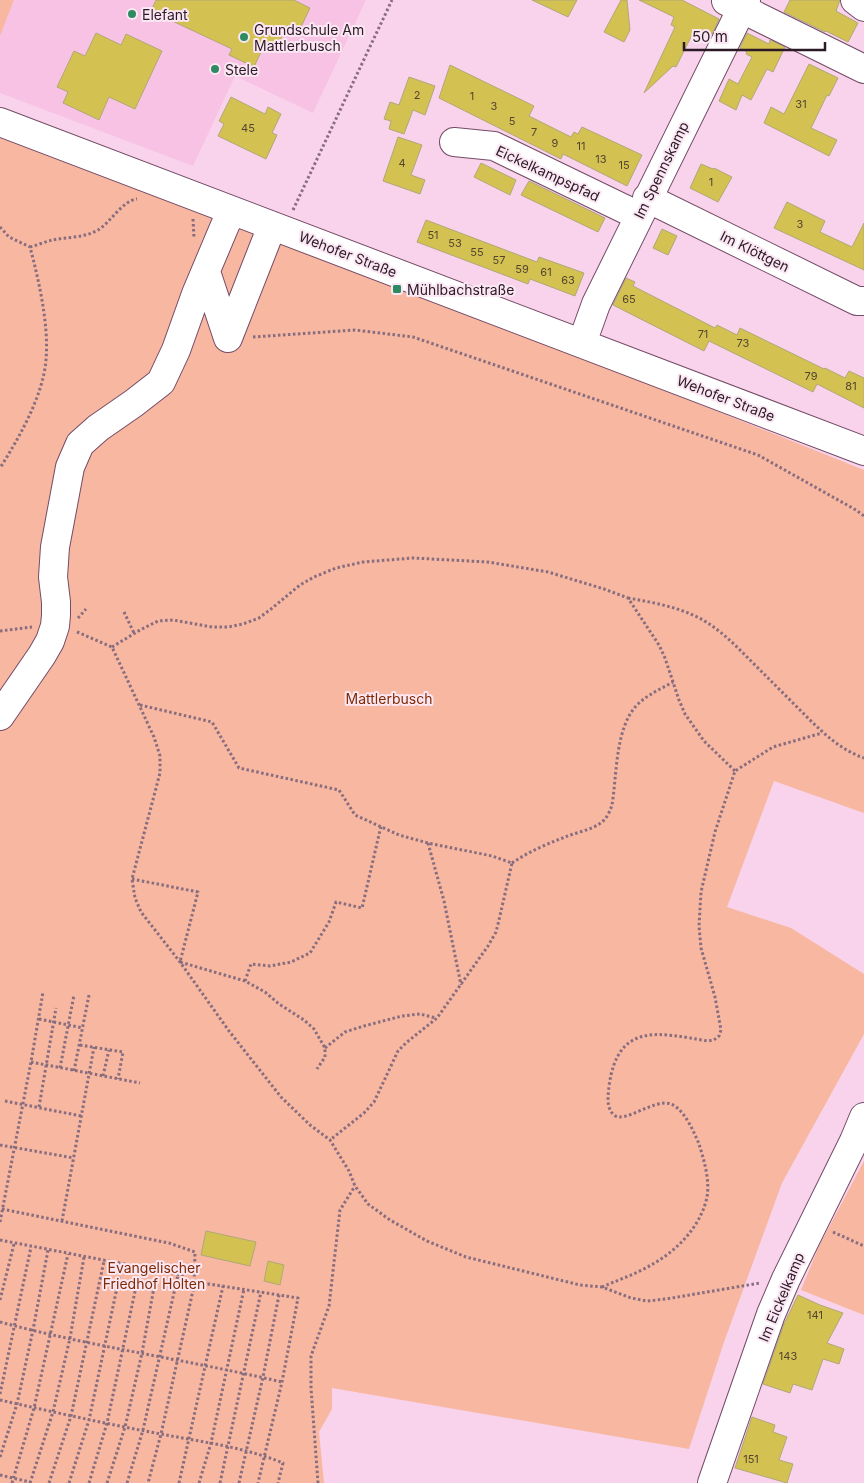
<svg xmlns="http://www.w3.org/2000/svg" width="864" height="1483" font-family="Inter,sans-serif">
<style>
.built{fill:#f8c2e4}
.green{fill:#f7b7a1}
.building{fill:#d3c152;stroke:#b0a878}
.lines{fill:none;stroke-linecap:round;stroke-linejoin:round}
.minor-casing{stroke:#744c67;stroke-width:30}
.path{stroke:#886d7e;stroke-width:3;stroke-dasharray:2.5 2.5;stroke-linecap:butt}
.minor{stroke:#fff;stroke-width:28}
.poi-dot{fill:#2e8a61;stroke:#fae7f3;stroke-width:2}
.labels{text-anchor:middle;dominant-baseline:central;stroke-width:4;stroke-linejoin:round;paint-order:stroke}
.number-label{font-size:11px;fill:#554430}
.poi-label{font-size:14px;fill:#2b1a25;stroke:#fae7f3;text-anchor:start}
.street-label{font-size:14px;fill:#2b1a25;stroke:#fae7f3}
.park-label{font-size:14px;fill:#812900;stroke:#fae7f3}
</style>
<rect width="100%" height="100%" fill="#f9d3eb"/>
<path class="built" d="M14 0H366L313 113 235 76 193 166 0 93V36Z"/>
<path class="green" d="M0 0H14L0 36Z
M0 126 156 186 864 470V813L774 781 727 907 791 928 864 974V1034L782 1183 724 1342 689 1449 332 1388V1409L319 1432 324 1483H0Z
M864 1161V1315L801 1290 819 1246Z"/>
<path class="building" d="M156 0H294L310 8 299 31 287 26 276 49 265 43 254 67 229 55 232 49 151 11Z
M532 0H577L568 17Z
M621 0H627L630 30 624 42 604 32Z
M639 0H682L719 19 712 34 704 30 700 39 692 35 676 67 673 66 644 93 675 27 671 25 674 17Z
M790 0H840L836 11 858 23 848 42 826 31 825 32 784 12Z
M96 33 121 45 126 34 162 51 135 109 109 97 99 120 63 103 68 92 57 87 74 51 85 56Z
M747 33 769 44 770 40 785 47 773 72 767 69 751 100 742 95 736 110 719 101 729 79 738 84 752 57 746 54 747 52 740 48Z
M809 64 838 78 829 96 827 95 811 128 837 140 829 156 764 123 771 107 784 114Z
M450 65 534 106 529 116 571 137 574 132 578 134 582 127 642 155 627 186 563 154 561 159 439 98Z
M409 77 435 86 425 115 413 110 404 134 389 129 391 121 384 119 390 102 399 105Z
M231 97 265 114 268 107 281 114 272 133 277 135 266 159 218 136 224 124 219 121Z
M398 137 422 145 411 175 425 180 420 194 383 181Z
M481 163 516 180 510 195 474 177Z
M701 164 713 169 714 168 732 177 718 202 690 188Z
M529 181 605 218 598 232 521 195Z
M787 202 825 221 820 232 852 247 864 223V270L774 228Z
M426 220 537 262 539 257 584 273 575 296 530 279 528 284 417 242Z
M662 229 677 236 668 255 653 248Z
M626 278 635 282 633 286 715 328 717 325 737 335 740 328 824 369 825 368 845 378 849 371 864 378V408L817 384 813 392 709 341 704 351 613 305Z
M206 1231 256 1242 250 1266 201 1255Z
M268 1261 284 1265 280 1285 264 1281Z
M798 1295 820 1305 843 1313 827 1343 844 1349 839 1364 823 1359 812 1390 793 1384 790 1393 763 1384 784 1324Z
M752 1417 775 1425 773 1432 787 1437 779 1460 793 1464 787 1483 735 1468Z"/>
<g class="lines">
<defs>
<path id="minor" d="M855 0 864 7
M726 1 864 69
M0 122 864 451
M454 142 494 146 639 216
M647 198 857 301H864
M206 272 228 338
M228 338 272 226
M582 343 596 304 746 0
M0 716 42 655 50 641 55 626 56 615V602L53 577 55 547 70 467 80 444 98 428 134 403 161 382 176 350 196 294 231 211
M712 1483 771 1314 786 1279 854 1141 864 1117"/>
</defs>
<use href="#minor" class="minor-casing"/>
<path class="path" d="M293 210 392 0
M193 219 194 238
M0 227 9 237 30 247C39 281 49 325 46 360 43 396 19 438 0 468
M30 247C37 245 45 242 52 240 67 237 84 238 98 230 110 223 123 200 137 199
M253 337 355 330 413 337 758 455 856 510 864 516
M628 598C650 602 674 606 695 616 717 626 734 644 751 661 768 678 784 694 800 710 819 729 838 749 864 758
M124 612 134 633
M78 618 86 609
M0 631 32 627
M77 632 112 647 154 737 160 756V773L132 879 135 898 141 912 180 962 229 1031 281 1097 310 1125 330 1140 349 1171 355 1186 368 1204 390 1220 427 1241 466 1257 580 1285 602 1287 631 1298 647 1301 666 1299 760 1283
M112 647 140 630 158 621 173 620 212 627H228L243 624 259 618 271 609 300 585 314 577 336 568 363 562 413 558 488 562 548 572 604 589 628 598 659 645 665 658 679 700 685 714 704 741 735 771
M140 705 212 722 239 768 339 790 355 815 399 835 428 843 492 856 512 863 499 920 496 932 488 946 437 1018 407 1042 398 1051 374 1102 364 1113 330 1140
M428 843 444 901 461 985
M512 863C528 852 547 844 565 837 577 832 592 830 602 822 607 818 610 811 612 805 617 775 615 728 637 705 648 694 661 689 673 682
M132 879 198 892 180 962 245 981 265 992 279 1004 304 1020 314 1029 325 1048V1057L317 1069
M245 981 251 964 270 966 291 962 310 953 329 922 336 902 362 908 381 826
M39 1019 83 1028
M80 1045 123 1052 118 1079
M325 1048 345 1032 364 1026 402 1016 420 1014 436 1018
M31 1062 140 1083
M60 1068 74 995
M74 1071 89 995
M103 1076 109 1050
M5 1101 81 1116
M39 1107 56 1008
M0 1145 74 1158
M2 1209 169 1243 195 1252 194 1286 161 1434 148 1483
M62 1221 94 1047
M0 1222 31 1062 43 992
M833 1232 864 1246
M0 1240 181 1275 194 1286 209 1284 298 1298 282 1382 258 1483
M602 1287C618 1280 636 1274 651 1265 677 1251 701 1226 707 1197 710 1180 704 1160 699 1144 694 1132 684 1109 671 1104 654 1098 625 1124 614 1115 606 1108 608 1096 609 1086 618 1021 659 1033 708 1041L714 1040 719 1036 721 1030 715 997 701 948 699 926 701 892 715 832 735 771 773 747 822 733
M0 1300 14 1244
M0 1322C93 1347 188 1360 282 1382
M0 1394 31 1247
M0 1400C53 1412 107 1424 161 1434 202 1442 244 1447 283 1463L278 1483
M0 1457 17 1404 33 1330 48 1250
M0 1475 34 1483
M12 1483 34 1408 68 1254
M30 1483 53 1412 70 1338 84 1257
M49 1483 71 1416 104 1261
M69 1483 89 1420 122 1264
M89 1483 107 1423 140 1268
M107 1483 125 1427 142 1353 157 1271
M127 1483 143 1430 178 1275
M179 1483 223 1286
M199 1483 211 1443 244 1289
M220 1483 261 1292
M239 1483 263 1377 279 1295
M318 1483 311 1388V1356L329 1306 340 1210 355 1186"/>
<use href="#minor" class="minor"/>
</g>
<g class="poi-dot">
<circle cx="132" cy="14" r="5"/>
<circle cx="244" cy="37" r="5"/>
<circle cx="215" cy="69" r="5"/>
<rect x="392" y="284" width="10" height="10" rx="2.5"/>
</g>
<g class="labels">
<g class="number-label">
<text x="417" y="95">2</text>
<text x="472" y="96">1</text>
<text x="801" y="104">31</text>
<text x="494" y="106">3</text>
<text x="512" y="121">5</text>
<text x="248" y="128">45</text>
<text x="534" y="132">7</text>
<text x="555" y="143">9</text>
<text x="581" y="146">11</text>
<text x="601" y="159">13</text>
<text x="402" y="163">4</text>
<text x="624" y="165">15</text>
<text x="711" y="182">1</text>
<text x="800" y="224">3</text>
<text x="433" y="235">51</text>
<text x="455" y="243">53</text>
<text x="477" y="252">55</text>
<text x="499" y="260">57</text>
<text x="522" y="269">59</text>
<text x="546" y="272">61</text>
<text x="568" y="280">63</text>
<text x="629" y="299">65</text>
<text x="703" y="334">71</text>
<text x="743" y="343">73</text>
<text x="811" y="376">79</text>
<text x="851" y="386">81</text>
<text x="815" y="1315">141</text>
<text x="788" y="1356">143</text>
<text x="751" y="1459">151</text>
</g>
<g class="poi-label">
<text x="142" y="14">Elefant</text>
<text x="254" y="29">Grundschule Am<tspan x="254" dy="16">Mattlerbusch</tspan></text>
<text x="225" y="69">Stele</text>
<text x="407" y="289">Mühlbachstraße</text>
</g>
<g class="street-label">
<text transform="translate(661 170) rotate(-64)">Im Spennskamp</text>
<text transform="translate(548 173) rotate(25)">Eickelkampspfad</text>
<text transform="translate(755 251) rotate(26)">Im Klöttgen</text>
<text transform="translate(348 254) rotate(21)">Wehofer Straße</text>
<text transform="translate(726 398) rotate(21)">Wehofer Straße</text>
<text transform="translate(781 1297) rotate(-67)">Im Eickelkamp</text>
</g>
<g class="park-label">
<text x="389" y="698">Mattlerbusch</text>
<text x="154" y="1267">Evangelischer<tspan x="154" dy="16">Friedhof Holten</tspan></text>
</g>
</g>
<path d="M684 42v8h141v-8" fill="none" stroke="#2b1a25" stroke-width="2.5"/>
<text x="692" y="42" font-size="15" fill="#2b1a25" stroke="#fae7f3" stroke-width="4" paint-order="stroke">50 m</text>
</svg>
